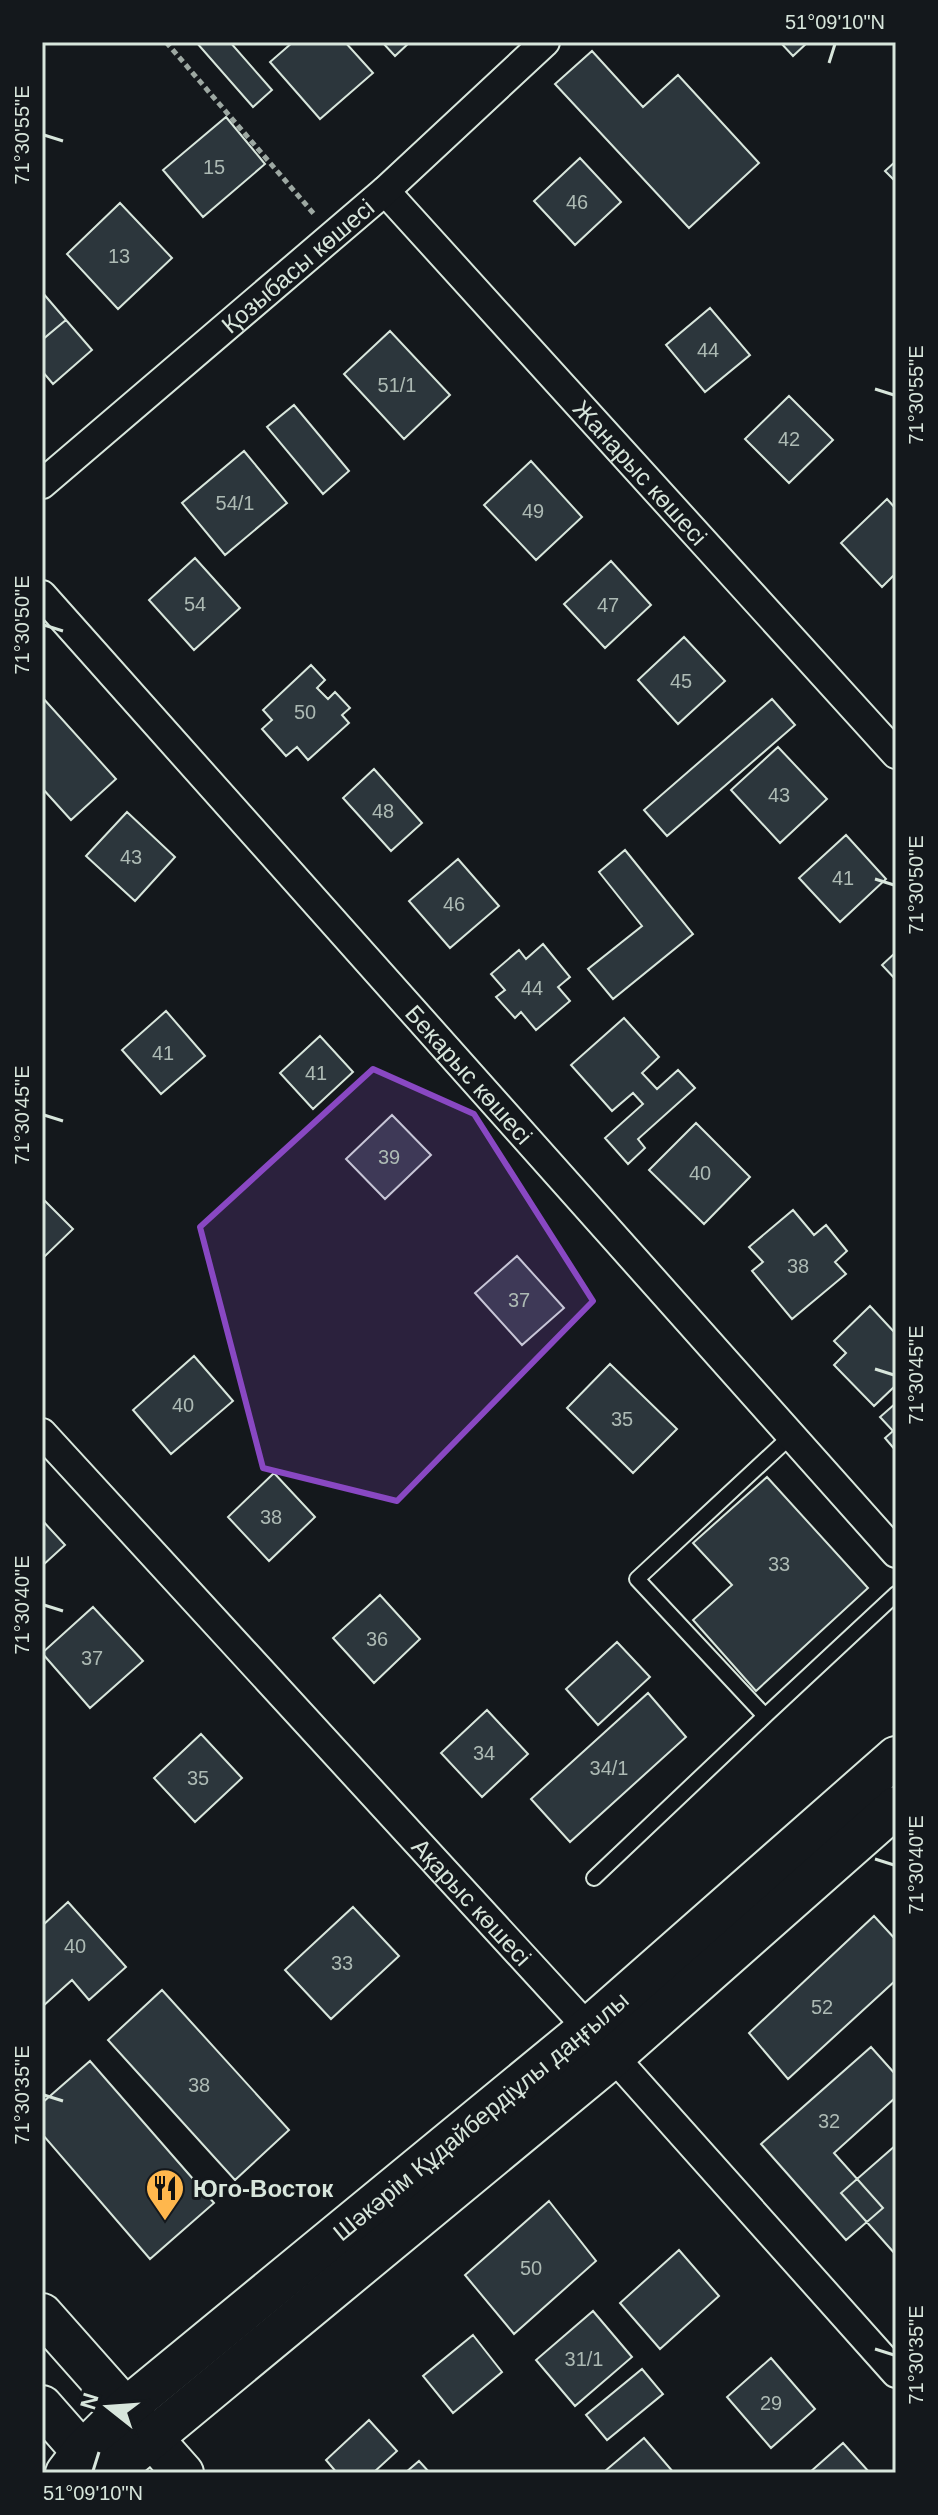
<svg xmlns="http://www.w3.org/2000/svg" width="938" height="2515" font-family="Helvetica,sans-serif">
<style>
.building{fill:#2c363c;stroke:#d8e6dc;stroke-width:2}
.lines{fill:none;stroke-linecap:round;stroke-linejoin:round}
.lane-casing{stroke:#d8e6dc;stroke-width:18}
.street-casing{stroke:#d8e6dc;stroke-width:32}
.secondary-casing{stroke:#d8e6dc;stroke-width:44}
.path{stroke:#9da8a2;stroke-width:5;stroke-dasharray:6 4;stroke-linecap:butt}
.lane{stroke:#14181c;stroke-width:14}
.street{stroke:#14181c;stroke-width:28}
.secondary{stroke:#14181c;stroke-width:40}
.marked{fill:#8948c3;fill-opacity:0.2;stroke:#8948c3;stroke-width:6;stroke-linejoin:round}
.ticks{fill:none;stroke:#d8e6dc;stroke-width:3}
.labels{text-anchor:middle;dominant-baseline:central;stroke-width:6;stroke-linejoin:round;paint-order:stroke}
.number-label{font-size:20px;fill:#adbab4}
.street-label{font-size:24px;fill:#d8e6dc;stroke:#14181c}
.poi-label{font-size:24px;font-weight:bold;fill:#d8e6dc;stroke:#14181c;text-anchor:start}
.neatline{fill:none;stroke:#d8e6dc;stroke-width:3}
.ticks-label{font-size:20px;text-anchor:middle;fill:#d8e6dc}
</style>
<rect width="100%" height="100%" fill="#14181c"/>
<path class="building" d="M196 42H230L272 90 253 107Z
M293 42H345L373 73 320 119 270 62Z
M382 42H410L395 56Z
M780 42H808L793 56Z
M592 51 643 107 678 75 759 163 689 228 555 84Z
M226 117 265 164 203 217 163 170Z
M580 158 621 202 575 245 534 201Z
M896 161V182L885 171Z
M120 203 172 258 118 309 67 254Z
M42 292 66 320 42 340Z
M710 308 750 355 705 392 666 345Z
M66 320 92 350 53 384 42 371V340Z
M390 331 450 395 404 439 344 374Z
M789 396 833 440 789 483 745 439Z
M294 405 349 471 323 494 267 427Z
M244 451 287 503 225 555 182 503Z
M531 461 582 517 536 560 484 505Z
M887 499 896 509V573L882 587 841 543Z
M195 558 240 608 194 650 149 600Z
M611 561 651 605 605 648 564 604Z
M684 637 725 681 678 724 638 680Z
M311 665 325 680 317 688 328 699 335 692 350 708 342 715 349 723 308 760 297 747 286 756 262 729 272 720 263 710Z
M42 697 116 779 71 820 42 788Z
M772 699 795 725 667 836 644 810Z
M778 747 827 799 780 843 731 790Z
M374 769 422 823 391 851 343 798Z
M127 812 175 857 135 901 86 856Z
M846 835 886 879 840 922 799 878Z
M625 850 693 934 613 999 588 969 642 926 599 872Z
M458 859 499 906 450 948 409 901Z
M543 944 570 977 558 987 570 1001 536 1030 521 1012 515 1018 496 997 505 990 491 974 519 950 526 959Z
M896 952V980L882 965Z
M166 1011 205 1056 161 1094 122 1050Z
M624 1018 659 1057 642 1073 657 1089 678 1070 695 1088 638 1139 645 1148 628 1164 605 1138 643 1104 633 1093 612 1111 571 1065Z
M320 1036 353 1072 313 1109 280 1073Z
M392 1115 431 1155 385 1199 346 1159Z
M696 1123 750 1177 704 1224 649 1170Z
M42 1198 73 1229 42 1259Z
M793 1210 814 1235 826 1225 847 1251 835 1262 846 1274 792 1319 752 1271 763 1262 749 1247Z
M517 1256 564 1308 522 1345 475 1293Z
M870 1306 896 1334V1385L874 1406 834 1365 846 1353 834 1341Z
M194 1356 233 1401 171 1454 133 1410Z
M610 1364 677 1429 633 1473 567 1408Z
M896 1403V1451L885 1438 893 1431 880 1417Z
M274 1473 315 1517 269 1561 228 1517Z
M767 1477 868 1588 756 1691 693 1620 732 1585 693 1543Z
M42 1520 65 1545 42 1566Z
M380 1595 420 1639 374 1683 333 1638Z
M93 1607 143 1661 90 1708 42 1653Z
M617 1642 650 1677 598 1725 566 1689Z
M648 1693 686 1737 570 1842 531 1799Z
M487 1710 528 1754 482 1797 441 1753Z
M201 1734 242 1778 195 1822 154 1778Z
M68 1902 126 1967 89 2000 72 1980 42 2007V1926Z
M353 1907 399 1956 331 2019 285 1970Z
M874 1916 896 1940V1980L788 2079 749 2033Z
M162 1990 289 2130 235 2180 108 2040Z
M871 2047 896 2075V2097L834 2153 883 2208 846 2240 761 2144Z
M90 2061 214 2203 150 2259 42 2134V2103Z
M896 2145V2255L841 2193Z
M549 2201 596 2261 514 2334 465 2275Z
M679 2250 719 2296 660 2349 620 2303Z
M593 2311 632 2357 575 2406 536 2360Z
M473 2335 502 2372 453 2413 423 2376Z
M771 2358 815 2409 771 2448 727 2397Z
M642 2369 663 2394 607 2440 586 2415Z
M369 2420 397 2451 373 2473H337L326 2460Z
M644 2438 674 2473H607L605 2471Z
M843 2443 870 2473H809Z
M419 2461 430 2473H405Z"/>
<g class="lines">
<defs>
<path id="lane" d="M791 1436 637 1579 765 1716 896 1594
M594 1878 765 1716"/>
<g id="street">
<path id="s1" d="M385 191 896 754"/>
<path id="s2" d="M42 484 385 191 545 42"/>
<path id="s3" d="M42 595 896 1553"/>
<path id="s4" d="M42 1433 588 2028 896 2373"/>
</g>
<g id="secondary">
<path d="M42 2314 183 2473"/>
<path d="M42 2406 100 2472"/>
<path id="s5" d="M66 2473 82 2452 126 2408 588 2028 896 1757"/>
<path d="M110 2473 613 2057 896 1807"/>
</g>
</defs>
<use href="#lane" class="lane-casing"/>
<use href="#street" class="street-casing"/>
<use href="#secondary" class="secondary-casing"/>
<path class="path" d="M166 42 314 214"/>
<use href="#lane" class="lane"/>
<use href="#street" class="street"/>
<use href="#secondary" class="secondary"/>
</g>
<path class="marked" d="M373 1069 474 1114 593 1301 397 1501 263 1468 200 1227Z"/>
<path class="ticks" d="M829 63 835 44M44 135 63 141M875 389 894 395M44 625 63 631M875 879 894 885M44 1115 63 1121M875 1369 894 1375M44 1605 63 1611M875 1859 894 1865M44 2095 63 2101M875 2349 894 2355M93 2471 99 2452"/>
<defs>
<symbol id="restaurant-pin" viewBox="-11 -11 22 30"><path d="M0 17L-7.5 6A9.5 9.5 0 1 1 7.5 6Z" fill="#ffb74d" stroke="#14181c"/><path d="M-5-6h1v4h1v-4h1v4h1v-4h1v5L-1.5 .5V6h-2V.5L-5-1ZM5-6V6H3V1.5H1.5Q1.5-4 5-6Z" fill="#111"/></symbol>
</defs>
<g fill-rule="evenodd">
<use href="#restaurant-pin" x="143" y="2166" width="44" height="60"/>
</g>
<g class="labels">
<g class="number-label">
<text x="214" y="167">15</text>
<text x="577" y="202">46</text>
<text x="119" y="256">13</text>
<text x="708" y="350">44</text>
<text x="397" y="385">51/1</text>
<text x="789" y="439">42</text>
<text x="235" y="503">54/1</text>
<text x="533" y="511">49</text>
<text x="195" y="604">54</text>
<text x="608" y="605">47</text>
<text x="681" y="681">45</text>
<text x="305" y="712">50</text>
<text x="779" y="795">43</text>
<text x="383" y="811">48</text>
<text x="131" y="857">43</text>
<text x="843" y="878">41</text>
<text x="454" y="904">46</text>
<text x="532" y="988">44</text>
<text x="163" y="1053">41</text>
<text x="316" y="1073">41</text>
<text x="389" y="1157">39</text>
<text x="700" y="1173">40</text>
<text x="798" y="1266">38</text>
<text x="519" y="1300">37</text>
<text x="183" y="1405">40</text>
<text x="622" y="1419">35</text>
<text x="271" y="1517">38</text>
<text x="779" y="1564">33</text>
<text x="377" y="1639">36</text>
<text x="92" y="1658">37</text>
<text x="484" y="1753">34</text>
<text x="609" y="1768">34/1</text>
<text x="198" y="1778">35</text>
<text x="75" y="1946">40</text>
<text x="342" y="1963">33</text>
<text x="822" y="2007">52</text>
<text x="199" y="2085">38</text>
<text x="829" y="2121">32</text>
<text x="531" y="2268">50</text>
<text x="584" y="2359">31/1</text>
<text x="771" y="2403">29</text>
</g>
<g class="street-label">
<text stroke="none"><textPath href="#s2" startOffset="336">Қозыбасы көшесі</textPath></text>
<text stroke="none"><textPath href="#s1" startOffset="380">Жанарыс көшесі</textPath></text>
<text stroke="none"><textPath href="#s3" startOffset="642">Бекарыс көшесі</textPath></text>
<text stroke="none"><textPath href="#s4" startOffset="636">Ақарыс көшесі</textPath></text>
<text stroke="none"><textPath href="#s5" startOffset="548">Шәкәрім Құдайбердіұлы даңғылы</textPath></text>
</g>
<g class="poi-label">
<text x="193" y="2188">Юго-Восток</text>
</g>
</g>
<rect width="938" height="2515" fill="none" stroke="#14181c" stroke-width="88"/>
<g transform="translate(108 2407) rotate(287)" stroke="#14181c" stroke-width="6" paint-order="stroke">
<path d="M0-6L14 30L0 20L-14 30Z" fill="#d8e6dc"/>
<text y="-12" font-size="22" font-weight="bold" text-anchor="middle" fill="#d8e6dc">N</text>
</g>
<rect x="44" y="44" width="850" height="2427" class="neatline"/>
<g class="ticks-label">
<text x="835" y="29">51°09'10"N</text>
<text transform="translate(22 135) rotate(-90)" y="7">71°30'55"E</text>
<text transform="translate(916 395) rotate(-90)" y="7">71°30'55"E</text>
<text transform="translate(22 625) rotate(-90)" y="7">71°30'50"E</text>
<text transform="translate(916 885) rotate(-90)" y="7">71°30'50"E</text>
<text transform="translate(22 1115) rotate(-90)" y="7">71°30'45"E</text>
<text transform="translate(916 1375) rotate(-90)" y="7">71°30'45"E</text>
<text transform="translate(22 1605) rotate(-90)" y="7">71°30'40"E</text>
<text transform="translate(916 1865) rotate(-90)" y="7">71°30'40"E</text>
<text transform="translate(22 2095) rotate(-90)" y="7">71°30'35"E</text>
<text transform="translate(916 2355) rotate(-90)" y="7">71°30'35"E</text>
<text x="93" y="2500">51°09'10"N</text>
</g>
</svg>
